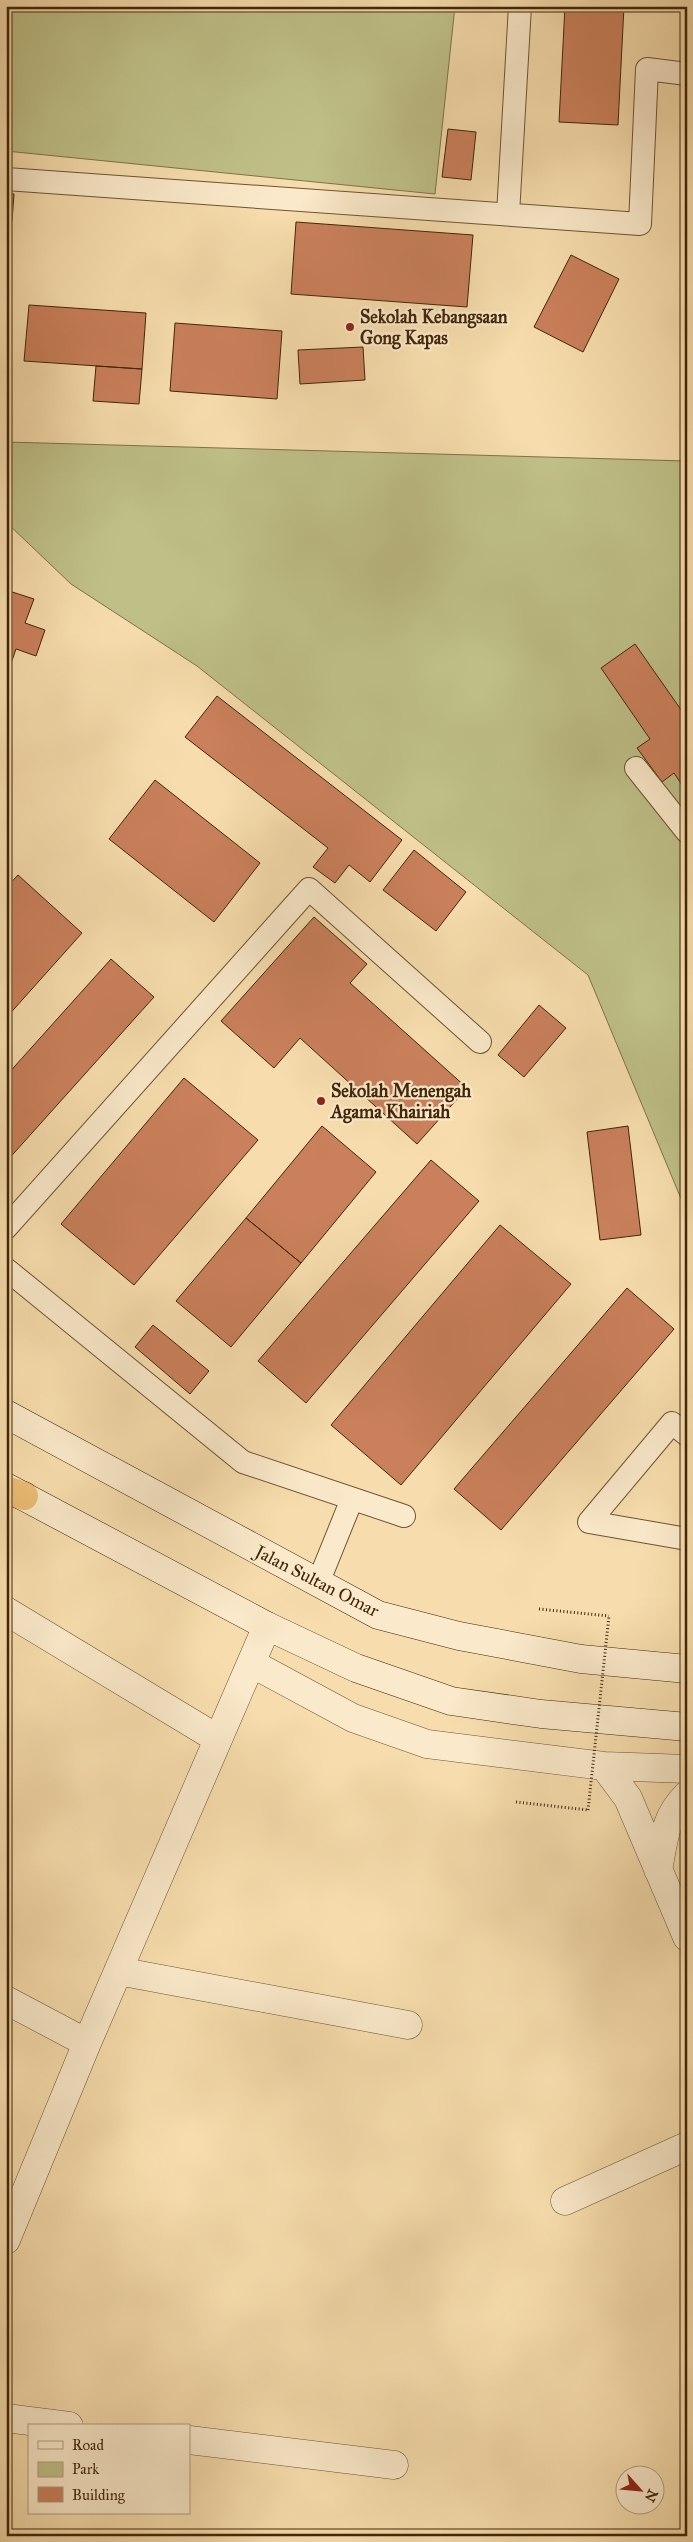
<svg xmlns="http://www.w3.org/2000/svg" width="693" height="2542" font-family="'IM FELL Great Primer',serif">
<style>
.green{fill:#bfc088;stroke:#807348}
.building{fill:#ca805c;stroke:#402609}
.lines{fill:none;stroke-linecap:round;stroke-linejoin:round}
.service-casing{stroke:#6e5432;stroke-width:24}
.minor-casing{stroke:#6e5432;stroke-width:29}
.secondary-casing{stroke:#402609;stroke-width:29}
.trunk-casing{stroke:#402609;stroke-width:29}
.path{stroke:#402609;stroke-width:3;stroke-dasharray:1 2.5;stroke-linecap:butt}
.service{stroke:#fae9ca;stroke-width:22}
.minor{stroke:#fae9ca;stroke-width:28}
.secondary{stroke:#fae9ca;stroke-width:28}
.trunk{stroke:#ecbe76;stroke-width:28}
.path-bridge{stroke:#402609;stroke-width:3;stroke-dasharray:1 2.5;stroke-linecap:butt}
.poi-dot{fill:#8f2418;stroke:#fae9ca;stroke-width:2}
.labels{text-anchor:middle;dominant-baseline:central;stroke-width:4.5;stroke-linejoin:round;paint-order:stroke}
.poi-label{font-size:18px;font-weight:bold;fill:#402609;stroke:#fae9ca;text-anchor:start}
.street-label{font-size:18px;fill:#402609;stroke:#fae9ca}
</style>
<rect width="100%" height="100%" fill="#f7ddad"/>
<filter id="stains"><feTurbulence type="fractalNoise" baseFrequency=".004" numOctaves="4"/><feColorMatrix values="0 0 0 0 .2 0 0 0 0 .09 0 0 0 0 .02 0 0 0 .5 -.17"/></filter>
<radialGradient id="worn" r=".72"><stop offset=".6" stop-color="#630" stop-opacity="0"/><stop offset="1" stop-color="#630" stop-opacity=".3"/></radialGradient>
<path class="green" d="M6 6H455L435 194 6 151Z
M6 442 687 461V1213L588 975 197 666 71 584 6 522Z"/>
<path class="building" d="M565 6H624L618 125 559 122Z
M448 129 476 132 471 180 442 177Z
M6 193 14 194 12 221H6Z
M296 222 473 235 467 307 291 294Z
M6 236H9L8 299H6Z
M571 255 619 279 583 352 534 327Z
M687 259V364H684Z
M29 305 146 313 142 369 24 361Z
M175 323 282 331 277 399 170 391Z
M363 347 365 380 300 384 298 350Z
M96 366 142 369 139 404 93 401Z
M6 590 34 599 25 623 45 630 36 656 16 649 6 678Z
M635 644 684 714 687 712 686 791 674 773 662 782 637 748 650 739 601 668Z
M217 696 402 840 370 882 349 865 335 883 313 867 328 848 185 737Z
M155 780 260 863 214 922 109 839Z
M414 850 466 892 436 931 383 890Z
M18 875 82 933 6 1018V888Z
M314 917 367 964 350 983 467 1088 417 1144 300 1038 274 1068 221 1021Z
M111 959 154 997 6 1162V1076Z
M539 1005 566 1028 524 1077 498 1055Z
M184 1078 258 1140 134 1285 61 1224Z
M322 1126 376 1172 301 1263 246 1218Z
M628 1126 641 1235 600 1240 587 1132Z
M431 1160 479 1201 306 1403 258 1361Z
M246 1218 301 1263 231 1347 176 1301Z
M500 1225 571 1284 401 1485 331 1425Z
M627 1288 674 1329 501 1530 454 1489Z
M153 1325 209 1371 190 1394 135 1347Z"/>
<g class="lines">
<defs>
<path id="service" d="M6 179 640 224 647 69 687 74
M508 214 520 6
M636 768 687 832
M6 1228 309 889 480 1042
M6 1269 243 1462 404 1516
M687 1435 672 1423 589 1522 687 1539
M318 1583 352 1499"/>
<path id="minor" d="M6 1611 218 1739
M251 1663 353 1718 427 1744 604 1766 687 1769
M604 1766 628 1798 687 1937
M658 1870C664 1840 664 1818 687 1795
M118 1971 408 2025
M6 2000 87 2043
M565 2201 687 2146
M6 2240 87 2043 267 1626
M6 2418 69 2426
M189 2440 394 2465"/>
<path id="secondary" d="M6 1414 378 1615 459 1636 581 1659 687 1669
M6 1487 267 1626 356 1668 451 1701 541 1714 687 1727"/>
<path id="trunk" d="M6 1490 24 1496"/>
</defs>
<use href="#service" class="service-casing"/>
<use href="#minor" class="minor-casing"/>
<use href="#secondary" class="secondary-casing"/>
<use href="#trunk" class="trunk-casing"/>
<path class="path" d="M539 1609 609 1616
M516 1802 588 1810"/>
<use href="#service" class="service"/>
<use href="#minor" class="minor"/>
<use href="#secondary" class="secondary"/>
<use href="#trunk" class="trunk"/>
<path class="path-bridge" d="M588 1810 609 1616"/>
</g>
<g class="poi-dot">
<circle cx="350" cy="327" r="5"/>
<circle cx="321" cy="1101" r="5"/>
</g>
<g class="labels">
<g class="poi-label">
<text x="360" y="317">Sekolah Kebangsaan<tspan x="360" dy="21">Gong Kapas</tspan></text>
<text x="331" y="1091">Sekolah Menengah<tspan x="331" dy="21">Agama Khairiah</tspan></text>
</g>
<g class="street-label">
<text transform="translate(317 1581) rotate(27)">Jalan Sultan Omar</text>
</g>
</g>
<rect width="693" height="2542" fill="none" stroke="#f7ddad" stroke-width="25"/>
<rect x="8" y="8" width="678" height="2527" fill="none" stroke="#402609" stroke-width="2.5"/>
<rect x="12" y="12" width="668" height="2517" fill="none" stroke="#402609"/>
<rect x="28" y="2424" width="162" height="90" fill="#fae9ca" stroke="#b09b7d"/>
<rect x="38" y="2441" width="25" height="8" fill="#fae9ca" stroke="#b09b7d"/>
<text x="72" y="2450" font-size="15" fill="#402609">Road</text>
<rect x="38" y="2462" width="25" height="15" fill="#bfc088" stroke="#b09b7d"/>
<text x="72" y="2474" font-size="15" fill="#402609">Park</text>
<rect x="38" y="2487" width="25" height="15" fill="#ca805c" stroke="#b09b7d"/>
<text x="72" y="2500" font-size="15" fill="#402609">Building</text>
<g transform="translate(640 2490) rotate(117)"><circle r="24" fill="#fae9ca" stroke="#b09b7d"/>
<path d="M0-4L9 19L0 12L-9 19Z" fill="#8f2418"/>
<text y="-8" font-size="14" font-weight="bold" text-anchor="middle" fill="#402609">N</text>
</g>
<rect width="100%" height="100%" filter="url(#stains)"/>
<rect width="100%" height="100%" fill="url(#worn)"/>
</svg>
